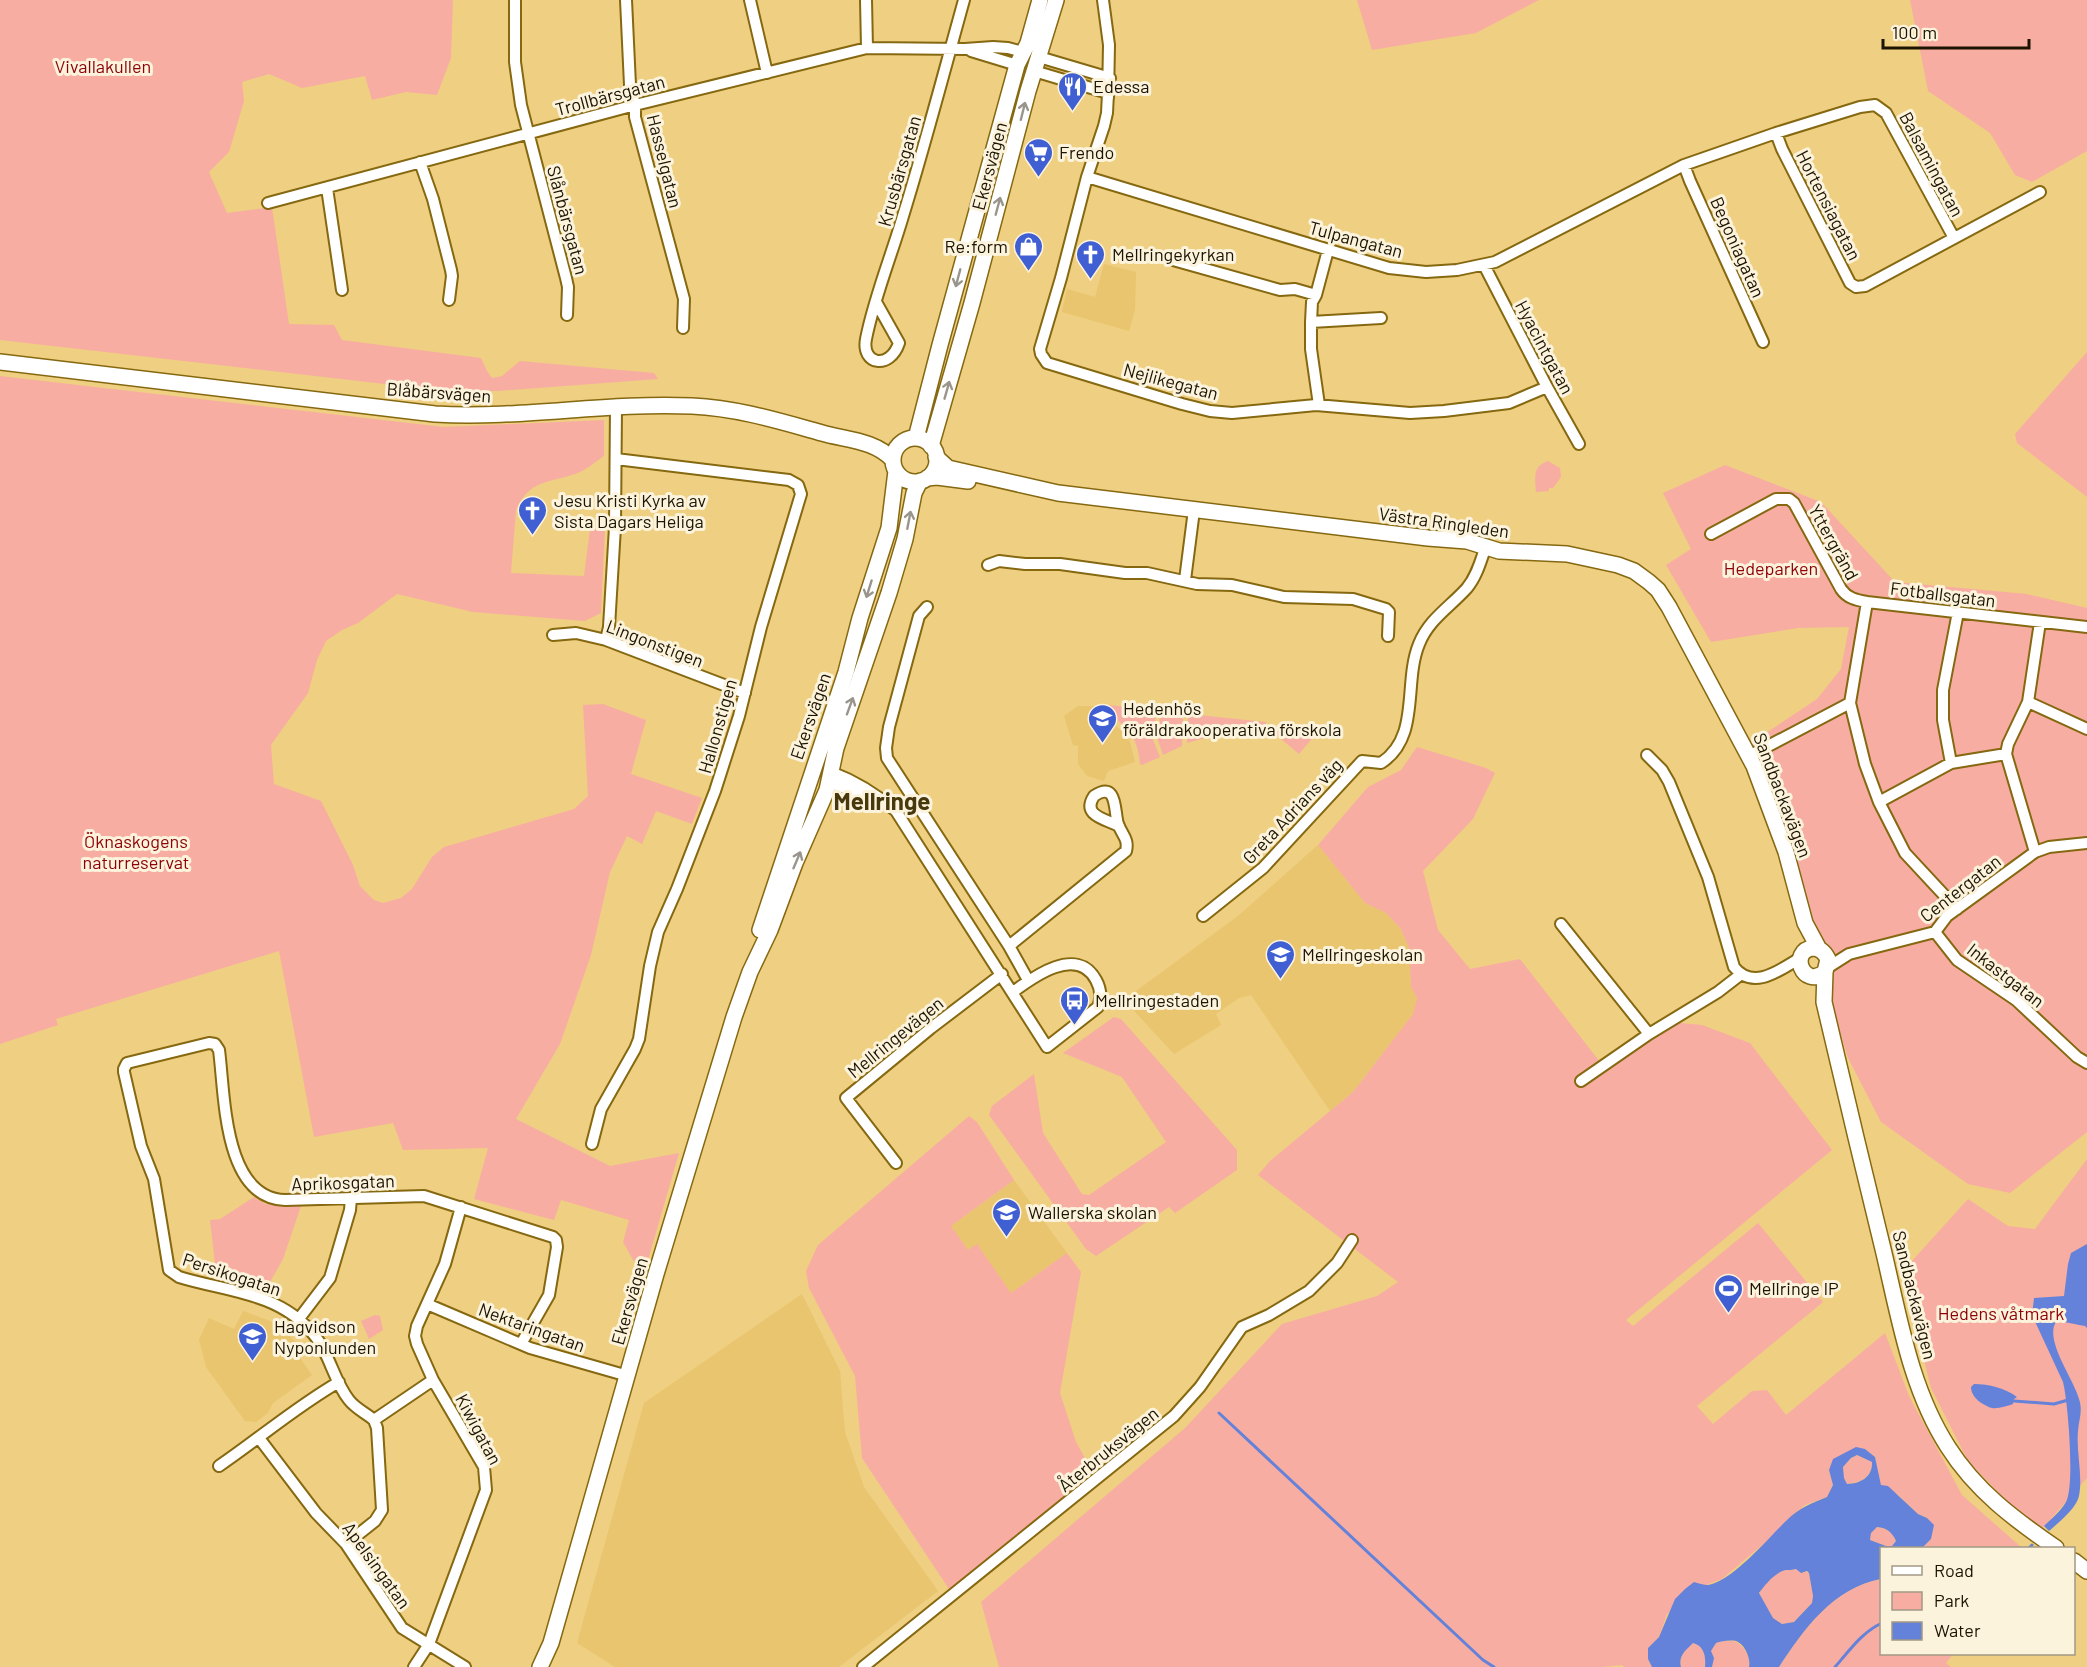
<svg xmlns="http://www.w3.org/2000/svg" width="2087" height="1667" font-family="Barlow,sans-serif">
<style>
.built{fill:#e8c56e}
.green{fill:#f8ada2}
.water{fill:#6482d9;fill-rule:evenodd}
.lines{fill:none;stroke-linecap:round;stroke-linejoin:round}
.stream{stroke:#6482d9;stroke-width:3}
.street-casing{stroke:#856810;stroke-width:14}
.secondary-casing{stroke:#856810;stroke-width:18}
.street{stroke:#fff;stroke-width:10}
.secondary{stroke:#fff;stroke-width:15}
.oneway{stroke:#99958c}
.labels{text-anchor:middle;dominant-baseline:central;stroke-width:6;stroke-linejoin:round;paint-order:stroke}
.park-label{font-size:18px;fill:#8e0007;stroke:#fcf3dd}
.poi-label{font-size:18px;fill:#1c1300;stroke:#fcf3dd;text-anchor:start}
.street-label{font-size:18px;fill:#1c1300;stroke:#fcf3dd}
.district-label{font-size:24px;font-weight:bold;fill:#48380e;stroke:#fcf3dd}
</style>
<rect width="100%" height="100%" fill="#efcf81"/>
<path class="built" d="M1104 264 1136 272 1135 310 1129 331 1062 312 1067 289 1095 297Z
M1078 706H1103L1108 718 1124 733 1130 742 1135 762 1108 771 1104 781 1087 776 1078 764V746L1073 745 1064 716Z
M1318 845 1365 903 1386 913 1401 929 1409 948 1411 987 1417 998 1413 1014 1353 1092 1330 1111 1251 995 1239 998 1216 1014 1221 1025 1174 1054 1124 1000 1238 916Z
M1014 1180 1067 1253 1011 1293 977 1245 968 1250 951 1226Z
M802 1294 840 1371 845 1432 864 1487 938 1591 839 1667H615L577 1643 644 1403Z
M243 1311 270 1321 284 1331 297 1343 294 1349 312 1375 273 1403 268 1413 256 1422 245 1421 206 1367 199 1340 209 1318 234 1329Z"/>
<path class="green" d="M0 0H453L451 58 437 95 406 92 372 100 365 76 302 88 269 74 242 82 244 101 229 152 209 172 227 213 272 207 289 324 334 325 342 340 481 358 487 371 492 378 502 376 520 361 654 373 658 379 498 391H446L0 340Z
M1357 0H1539L1476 33 1372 50Z
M1910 0H2087V151L2032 182 2015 175 1990 133 1928 91Z
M2087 352V497L2017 443 2015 434Z
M0 376 444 427 604 420V456C595 462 585 471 575 474 548 483 529 480 516 510L511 573 584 576 590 529H605L601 613 585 621 473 612 397 594 358 623 342 630 326 641 317 660 308 693 271 745 274 784 321 801 353 865 360 886 374 900 383 903 401 898 412 889 432 857 444 847 574 809 588 796 583 705 603 704 646 720 631 774 702 798 692 824 656 811 642 844 627 836 610 872 591 955 560 1044 516 1119 610 1166 679 1153 646 1267 633 1260 623 1242 629 1220 561 1200 554 1220 474 1199 488 1148 403 1150 393 1123 314 1137 279 951 56 1019 58 1025 0 1044Z
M1548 461 1560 468 1561 477 1553 488H1549V491L1536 492C1535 479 1532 466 1548 461Z
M1725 465 1821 502 1895 582 2027 594 2087 608V1132L2010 1193 1968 1184 1881 1122 1848 1058 1751 743 1817 699 1841 669 1849 627 1798 628 1711 642 1666 565 1691 549 1663 493Z
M1109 705 1154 710 1158 734 1152 737 1160 757 1142 765 1140 764C1137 733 1128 732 1109 711Z
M1158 710 1181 712 1183 715 1182 746 1163 755 1157 738 1162 735Z
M1188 714 1266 722V724L1223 733 1187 743Z
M1278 726 1319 730 1299 754 1269 729Z
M1417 747 1486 768 1495 773 1473 819 1423 871 1438 930 1470 969 1520 959 1600 1062 1659 1021 1702 1025 1750 1043 1832 1150 1626 1320 1633 1326 1758 1223 1823 1302 1697 1406 1713 1424 1752 1391 1767 1390 1786 1415 1885 1333 1909 1396 1962 1495 2022 1548H1922L1931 1539 1927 1518 1918 1514 1897 1494 1881 1485 1875 1457 1865 1449 1829 1470 1833 1485 1827 1497 1805 1505 1787 1520 1774 1535 1722 1579 1706 1585 1667 1614 1659 1637 1648 1648V1659L1652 1667H1624L1622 1665 1603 1667H999L981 1602 1185 1428 1282 1324 1377 1296 1398 1282 1258 1175 1270 1161 1353 1092 1413 1014 1417 998 1411 987 1409 948 1401 929 1386 913 1365 903 1318 845 1368 787 1401 770Z
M1114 1017 1121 1019 1237 1150V1170L1175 1213 1169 1207 1096 1256 1086 1249 989 1115 992 1106 1034 1074 1043 1133 1082 1194 1089 1195 1166 1142 1122 1077 1063 1053Z
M969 1116 977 1122 1014 1180 951 1226 968 1250 977 1244 1011 1293 1067 1253 1081 1272 1060 1393 1076 1442 1094 1474 949 1589 862 1458 855 1376 809 1288 806 1271 818 1245Z
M2087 1159V1478L2041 1530 2020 1515 1968 1461 1931 1388 1902 1272 1968 1199 2008 1226 2035 1229Z
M254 1197 265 1204 301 1206 283 1259 265 1291 217 1281 210 1220 220 1219Z
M375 1315 380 1316 383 1330 369 1339 361 1321Z
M1857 1455 1872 1462C1873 1477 1860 1483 1847 1484L1844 1478 1843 1467 1851 1458Z
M1877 1527C1887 1528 1892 1532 1896 1541L1892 1546H1886L1870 1540 1871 1533Z
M1796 1569 1809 1573 1813 1596 1812 1603 1794 1622 1782 1624 1773 1618 1759 1594C1764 1585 1775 1572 1786 1570 1789 1570 1792 1570 1796 1569Z
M1881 1579 1882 1654H1953L1946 1663 1951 1667H1779C1804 1629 1833 1588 1881 1579Z
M1722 1641C1726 1641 1730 1641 1733 1641 1743 1643 1751 1657 1749 1667H1712L1711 1651 1716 1643Z
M1692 1642C1704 1646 1706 1656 1705 1667H1681C1678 1657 1686 1650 1692 1642Z"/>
<path class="water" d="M2087 1244V1328L2085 1326C2078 1325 2062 1321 2056 1322 2044 1340 2074 1379 2079 1399 2083 1411 2079 1419 2078 1431 2076 1452 2083 1475 2079 1496 2076 1509 2059 1522 2049 1531L2044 1526C2051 1519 2061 1511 2066 1502 2075 1486 2068 1401 2063 1382L2032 1315 2034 1298 2064 1296 2068 1264 2071 1253Z
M1974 1384C1989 1384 2005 1388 2017 1397L2014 1399 2013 1404C2007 1406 1998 1409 1992 1408 1982 1405 1971 1397 1971 1387Z
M1856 1447 1865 1449 1875 1457 1881 1485 1888 1486 1918 1514 1927 1518 1934 1525 1931 1539 1922 1548H1882L1881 1579C1833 1588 1804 1629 1779 1667H1749C1751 1659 1745 1644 1736 1641 1730 1640 1721 1641 1716 1643L1711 1651 1714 1658 1712 1667H1705C1706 1656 1704 1646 1693 1643 1686 1650 1678 1656 1681 1667H1652L1648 1659V1648L1659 1637 1675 1599 1685 1589 1694 1582C1698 1583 1704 1585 1708 1585 1733 1581 1769 1537 1787 1520 1799 1508 1812 1503 1827 1497L1833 1485 1829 1470 1833 1459ZM1857 1455 1872 1462C1873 1477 1860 1484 1847 1484L1844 1478 1843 1467 1851 1458ZM1877 1527C1887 1528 1892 1532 1896 1541L1892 1546H1886L1870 1540 1871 1533ZM1796 1569 1801 1573 1807 1571 1809 1573 1813 1596 1812 1603 1794 1622 1782 1624 1773 1618 1759 1593C1765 1585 1775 1572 1786 1570 1789 1570 1793 1570 1796 1569Z"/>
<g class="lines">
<path class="stream" d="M2014 1401 2054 1404 2068 1400
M1219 1413 1483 1660 1494 1667
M2029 1548 2032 1545
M1835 1667C1849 1651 1862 1632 1882 1623"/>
<defs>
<path id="street" d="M515 0V62L521 105 566 278 568 287 567 315
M626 0 630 85 635 105V117L684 299 683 328
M750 0 767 73
M866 0 867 48
M1103 0 1109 45 1108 98
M971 51 1017 65
M1039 57 1110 78
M1034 71 1108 93 1107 113 1104 126 1087 177 1061 278 1040 349 1041 354 1047 363 1182 404 1210 411 1232 413 1316 405 1410 413 1444 411 1509 403 1547 387
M1776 133 1782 149 1850 283 1856 287 1865 286 2040 192
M420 162 433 199 451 270 452 276 449 300
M1684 165 1690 181 1763 342
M1087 177 1389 268 1426 272 1457 270 1495 262 1684 165 1776 133 1860 107 1875 105 1886 113 1954 238
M327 188 342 290
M268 203 635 105 867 48 965 49 993 47 1008 48 1023 52
M1173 260 1280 290 1295 289 1316 295
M1484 265 1547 387 1579 444
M876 302 899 343C890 370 861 365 866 339 874 298 891 257 903 216 925 145 944 72 964 0
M1311 322 1381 318
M1319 405 1311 349V322L1312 302 1316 295 1328 250
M1711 534 1776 499H1789L1794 503 1841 589C1847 598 1856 600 1867 602
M988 565 999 561 1025 564H1060L1125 573H1147L1197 584 1232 585 1284 597 1353 599 1386 609 1389 612 1388 636
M1185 580 1194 510
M927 607 919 616 889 727 886 748 887 758 1009 946 1126 851C1129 839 1122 835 1118 824 1114 812 1118 780 1094 796 1081 816 1106 819 1119 826
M553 635 576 633 606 640 745 693
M606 640 609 627 615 527 616 406
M2028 702 2087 729
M1850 703 1865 764 1879 802 1905 853 1957 909
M1647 755 1662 770 1669 782 1708 877 1734 967C1753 991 1780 970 1800 958
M1749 756 1850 703 1867 602 2087 627
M1951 763 1943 720V690L1958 612
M831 772C855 781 876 794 896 811L1047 1047 1098 1007C1102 997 1101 989 1096 980 1077 945 1033 977 1013 992
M829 782 855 792 866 791
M1879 802 1951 763 2006 754
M2035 852 2006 754 2008 744 2028 702 2040 622
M1203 916 1263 868 1362 761 1381 763C1421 737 1403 683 1419 644 1429 619 1450 607 1467 588 1477 576 1481 560 1486 546
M1561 924 1649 1034
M1935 932 1957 960 2016 1000 2077 1057 2087 1063
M1009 946 1028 980
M1827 968 1849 954 1935 932 1947 916 2035 852 2049 847 2087 843
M1581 1081 1649 1034 1718 992 1740 975
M592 1144 601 1109 635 1049 639 1039 650 966 658 932 677 889 715 791 739 716 761 627 801 494 798 485 789 480 616 459
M896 1163 846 1098 931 1028 1002 974
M427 1304 530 1348 628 1376
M298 1320 330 1278 350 1210 351 1198
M374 1420C366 1413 356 1409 349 1400 336 1384 331 1361 320 1343 286 1292 231 1293 179 1277L169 1270 154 1179 141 1146 124 1072V1069L127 1063 209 1043 215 1044 219 1050C225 1095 223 1198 285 1200L424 1196 553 1237 556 1240 557 1247 549 1295 521 1344
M259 1438 316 1513 346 1544 402 1628 465 1667
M219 1466C260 1438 297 1406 339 1382
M346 1544 375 1521 382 1510 377 1428 374 1420 433 1380
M414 1667 429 1644 486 1490 484 1467 433 1380 417 1344 415 1336 417 1326 445 1264 461 1207
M863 1667 1174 1416 1200 1387 1242 1327 1269 1315 1309 1291 1337 1263 1352 1240"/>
<path id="secondary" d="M0 362 435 414C521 419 606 402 692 406 737 408 779 421 822 433 846 440 875 440 893 460
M916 438 940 345 1017 65 1028 43 1040 0
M893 460a22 22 0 1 1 44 0a22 22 0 1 1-44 0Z
M931 446 972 303 1028 91 1056 0
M936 457 948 468 1058 493 1428 538 1467 541 1499 551 1567 554 1618 565 1634 571 1649 582 1658 590 1669 607 1754 766 1786 852 1805 923 1819 949
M927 478 937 477 968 481
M760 930 846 672 860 618 889 528 896 471
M1825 972C1802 990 1789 950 1813 948 1821 948 1825 953 1828 959L1825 972 1824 1002C1843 1084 1863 1167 1883 1249 1899 1316 1910 1388 1948 1447 1976 1491 2014 1519 2056 1548
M2074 1561 2087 1571
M540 1667 551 1643 656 1274 734 1017 750 972 770 930 795 863 827 790 836 748 889 593 905 539 914 493 920 481"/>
</defs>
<use href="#street" class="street-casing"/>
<use href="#secondary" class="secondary-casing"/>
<use href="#street" class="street"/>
<use href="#secondary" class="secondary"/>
</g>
<defs><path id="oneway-shaft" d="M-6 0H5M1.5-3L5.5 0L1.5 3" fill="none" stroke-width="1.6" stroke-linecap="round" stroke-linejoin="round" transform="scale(1.5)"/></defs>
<g class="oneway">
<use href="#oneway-shaft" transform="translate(1023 111) rotate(-76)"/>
<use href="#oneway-shaft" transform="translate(998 206) rotate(-75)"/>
<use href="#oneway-shaft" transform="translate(958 278) rotate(105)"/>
<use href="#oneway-shaft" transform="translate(947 390) rotate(-74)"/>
<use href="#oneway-shaft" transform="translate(909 520) rotate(-79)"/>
<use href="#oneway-shaft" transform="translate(869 589) rotate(107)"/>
<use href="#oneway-shaft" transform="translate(850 706) rotate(-70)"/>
<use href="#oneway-shaft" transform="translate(797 860) rotate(-67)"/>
</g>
<defs>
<symbol id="restaurant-pin" viewBox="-11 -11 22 30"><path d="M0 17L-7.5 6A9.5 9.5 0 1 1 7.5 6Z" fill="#3f5fd2" stroke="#fcf3dd"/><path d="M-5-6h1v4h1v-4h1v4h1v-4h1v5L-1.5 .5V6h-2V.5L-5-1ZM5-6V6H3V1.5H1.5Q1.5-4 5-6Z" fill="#fff"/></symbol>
<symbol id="supermarket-pin" viewBox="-11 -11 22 30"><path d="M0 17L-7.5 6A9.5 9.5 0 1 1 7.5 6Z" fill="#3f5fd2" stroke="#fcf3dd"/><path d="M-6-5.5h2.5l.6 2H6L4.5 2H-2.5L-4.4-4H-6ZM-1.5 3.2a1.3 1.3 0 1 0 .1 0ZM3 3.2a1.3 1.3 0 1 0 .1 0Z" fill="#fff"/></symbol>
<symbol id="shop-pin" viewBox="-11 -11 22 30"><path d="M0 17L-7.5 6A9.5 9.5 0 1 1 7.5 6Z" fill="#3f5fd2" stroke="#fcf3dd"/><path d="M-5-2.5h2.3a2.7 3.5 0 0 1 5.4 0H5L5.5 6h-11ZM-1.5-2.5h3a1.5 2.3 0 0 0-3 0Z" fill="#fff"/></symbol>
<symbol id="church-pin" viewBox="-11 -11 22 30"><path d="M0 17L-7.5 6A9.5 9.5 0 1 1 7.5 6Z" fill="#3f5fd2" stroke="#fcf3dd"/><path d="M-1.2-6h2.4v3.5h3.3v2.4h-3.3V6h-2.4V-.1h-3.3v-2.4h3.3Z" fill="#fff"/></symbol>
<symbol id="school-pin" viewBox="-11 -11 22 30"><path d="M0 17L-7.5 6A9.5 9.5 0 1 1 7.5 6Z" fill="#3f5fd2" stroke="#fcf3dd"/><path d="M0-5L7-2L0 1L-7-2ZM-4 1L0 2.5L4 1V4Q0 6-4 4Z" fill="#fff"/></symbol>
<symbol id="bus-pin" viewBox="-11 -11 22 30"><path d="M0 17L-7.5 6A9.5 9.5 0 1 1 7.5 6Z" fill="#3f5fd2" stroke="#fcf3dd"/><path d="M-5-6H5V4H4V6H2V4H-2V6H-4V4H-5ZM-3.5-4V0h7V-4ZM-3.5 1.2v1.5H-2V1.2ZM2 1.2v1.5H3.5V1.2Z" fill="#fff"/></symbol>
<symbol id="stadium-pin" viewBox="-11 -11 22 30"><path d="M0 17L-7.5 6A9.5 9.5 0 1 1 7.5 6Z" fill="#3f5fd2" stroke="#fcf3dd"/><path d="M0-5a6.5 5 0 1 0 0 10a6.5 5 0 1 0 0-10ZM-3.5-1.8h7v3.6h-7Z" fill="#fff"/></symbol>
</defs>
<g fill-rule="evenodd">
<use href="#restaurant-pin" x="1056" y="70" width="33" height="45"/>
<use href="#supermarket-pin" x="1022" y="136" width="33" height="45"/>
<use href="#shop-pin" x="1012" y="230" width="33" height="45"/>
<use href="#church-pin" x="1074" y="238" width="33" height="45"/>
<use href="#church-pin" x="516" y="494" width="33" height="45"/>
<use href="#school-pin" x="1086" y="702" width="33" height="45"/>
<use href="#school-pin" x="1264" y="938" width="33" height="45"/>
<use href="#bus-pin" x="1058" y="984" width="33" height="45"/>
<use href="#school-pin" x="990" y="1196" width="33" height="45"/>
<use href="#stadium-pin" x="1712" y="1272" width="33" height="45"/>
<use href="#school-pin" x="236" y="1320" width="33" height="45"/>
</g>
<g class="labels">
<g class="park-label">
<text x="103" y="66">Vivallakullen</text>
<text x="1771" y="568">Hedeparken</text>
<text x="136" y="841">Öknaskogens<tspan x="136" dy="21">naturreservat</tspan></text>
<text x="2001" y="1313">Hedens våtmark</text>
</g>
<g class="poi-label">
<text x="1093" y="86">Edessa</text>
<text x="1059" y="152">Frendo</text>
<text x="1008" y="246" text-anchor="end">Re:form</text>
<text x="1112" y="254">Mellringekyrkan</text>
<text x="554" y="500">Jesu Kristi Kyrka av<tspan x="554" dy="21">Sista Dagars Heliga</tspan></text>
<text x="1123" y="708">Hedenhös<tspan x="1123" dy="21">föräldrakooperativa förskola</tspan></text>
<text x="1302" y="954">Mellringeskolan</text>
<text x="1095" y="1000">Mellringestaden</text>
<text x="1028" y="1212">Wallerska skolan</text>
<text x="1749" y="1288">Mellringe IP</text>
<text x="274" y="1326">Hagvidson<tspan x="274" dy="21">Nyponlunden</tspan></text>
</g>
<g class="street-label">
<text transform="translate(610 95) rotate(-15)">Trollbärsgatan</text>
<text transform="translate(665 161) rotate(76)">Hasselgatan</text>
<text transform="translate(1932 164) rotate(62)">Balsamingatan</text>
<text transform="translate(989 166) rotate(-75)">Ekersvägen</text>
<text transform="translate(899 171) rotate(-74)">Krusbärsgatan</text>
<text transform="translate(1829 205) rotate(63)">Hortensiagatan</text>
<text transform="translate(568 220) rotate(75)">Slånbärsgatan</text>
<text transform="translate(1356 239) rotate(15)">Tulpangatan</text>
<text transform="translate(1738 247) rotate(66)">Begoniagatan</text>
<text transform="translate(1545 347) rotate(62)">Hyacintgatan</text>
<text transform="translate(1171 381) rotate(15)">Nejlikegatan</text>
<text transform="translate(439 392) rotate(4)">Blåbärsvägen</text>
<text transform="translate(1444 522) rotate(8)">Västra Ringleden</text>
<text transform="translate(1834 542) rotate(61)">Yttergränd</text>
<text transform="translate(1943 594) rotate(7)">Fotballsgatan</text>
<text transform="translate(655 643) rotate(21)">Lingonstigen</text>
<text transform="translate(810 716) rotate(-71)">Ekersvägen</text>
<text transform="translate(717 726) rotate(-74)">Hallonstigen</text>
<text transform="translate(1783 795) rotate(69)">Sandbackavägen</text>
<text transform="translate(1292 811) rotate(-47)">Greta Adrians väg</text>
<text transform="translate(1960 888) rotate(-38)">Centergatan</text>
<text transform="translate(2006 975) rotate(38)">Inkastgatan</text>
<text transform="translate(895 1037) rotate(-39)">Mellringevägen</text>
<text transform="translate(343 1182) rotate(-2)">Aprikosgatan</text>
<text transform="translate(232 1274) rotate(18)">Persikogatan</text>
<text transform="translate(1915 1295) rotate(76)">Sandbackavägen</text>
<text transform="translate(629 1301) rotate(-74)">Ekersvägen</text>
<text transform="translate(532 1327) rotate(20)">Nektaringatan</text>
<text transform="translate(479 1429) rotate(62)">Kiwigatan</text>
<text transform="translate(1108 1449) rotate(-39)">Återbruksvägen</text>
<text transform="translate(377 1565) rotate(54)">Apelsingatan</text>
</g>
<g class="district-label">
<text x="882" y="800">Mellringe</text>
</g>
</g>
<rect x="1880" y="1547" width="195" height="108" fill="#fcf3dd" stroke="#a29985" stroke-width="1.5"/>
<rect x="1892" y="1566" width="30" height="9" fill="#ffffff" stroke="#a29985" stroke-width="1.5"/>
<text x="1934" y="1577" font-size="18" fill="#1c1300">Road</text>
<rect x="1892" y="1592" width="30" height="18" fill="#f8ada2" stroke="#a29985" stroke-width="1.5"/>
<text x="1934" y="1607" font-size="18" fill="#1c1300">Park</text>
<rect x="1892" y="1622" width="30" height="18" fill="#6482d9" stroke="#a29985" stroke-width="1.5"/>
<text x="1934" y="1637" font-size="18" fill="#1c1300">Water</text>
<path d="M1883 39v9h146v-9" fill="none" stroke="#1c1300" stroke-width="3"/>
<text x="1892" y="39" font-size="18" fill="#1c1300" stroke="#fcf3dd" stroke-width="4.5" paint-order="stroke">100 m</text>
</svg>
